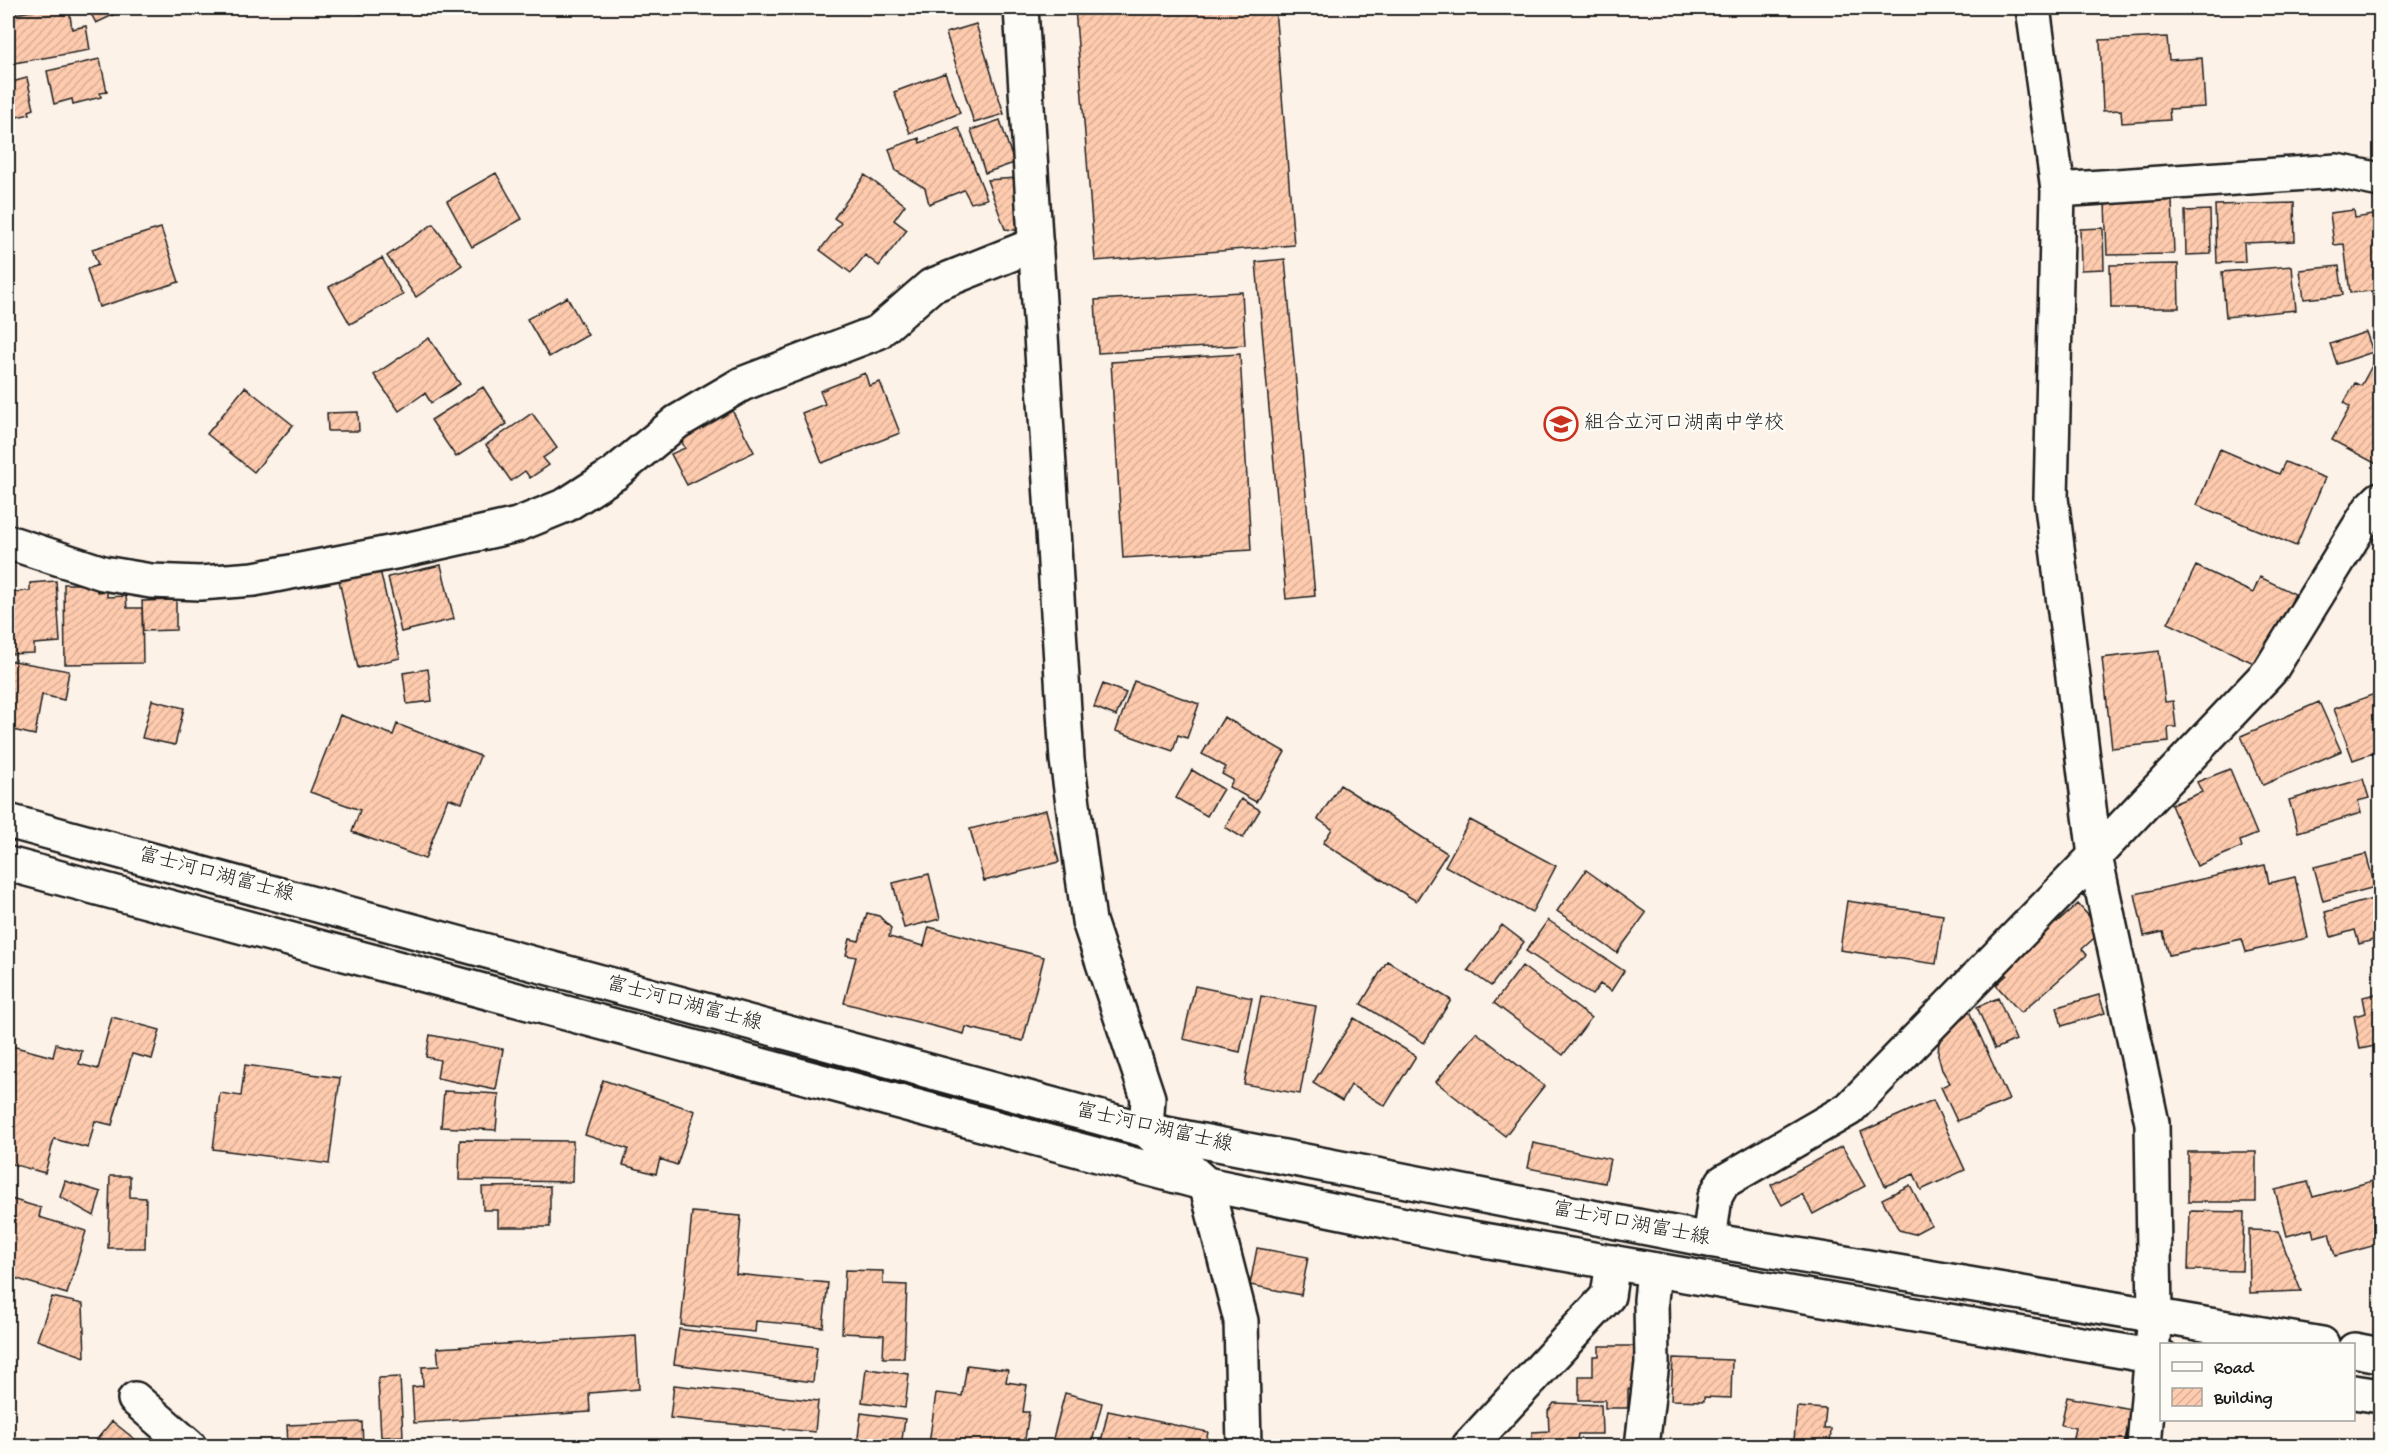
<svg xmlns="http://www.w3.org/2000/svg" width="2388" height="1454" font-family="'Gochi Hand','Klee One',sans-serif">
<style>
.building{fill:url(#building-hatch);stroke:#1c1c1c;stroke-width:1.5}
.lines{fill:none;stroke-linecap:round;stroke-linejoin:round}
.minor-casing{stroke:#1c1c1c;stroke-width:38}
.major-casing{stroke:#1c1c1c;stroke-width:38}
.minor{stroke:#fdfcf7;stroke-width:33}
.major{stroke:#fdfcf7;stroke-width:33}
.labels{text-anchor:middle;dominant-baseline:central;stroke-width:5;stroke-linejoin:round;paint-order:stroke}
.poi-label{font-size:20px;fill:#1c1c1c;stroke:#fdfcf7;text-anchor:start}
.street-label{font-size:20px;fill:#1c1c1c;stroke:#fdfcf7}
</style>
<defs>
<pattern id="building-hatch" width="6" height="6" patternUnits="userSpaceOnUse" patternTransform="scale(1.5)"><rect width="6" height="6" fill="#fecbae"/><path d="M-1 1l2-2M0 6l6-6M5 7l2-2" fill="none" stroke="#d9ae95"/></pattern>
</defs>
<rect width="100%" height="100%" fill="#fdf2e8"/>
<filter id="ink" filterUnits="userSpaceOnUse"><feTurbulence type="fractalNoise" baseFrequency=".0167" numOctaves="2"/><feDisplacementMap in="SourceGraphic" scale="12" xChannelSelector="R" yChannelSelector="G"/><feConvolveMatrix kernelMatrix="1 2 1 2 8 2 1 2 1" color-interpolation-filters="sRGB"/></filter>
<g filter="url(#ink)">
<path class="building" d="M51 8H69L72 29 86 26 90 50 8 64V15Z
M88 8H128L96 23Z
M357 8H376L360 14Z
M1075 8H1275L1294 245 1095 261Z
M976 24 1004 114 974 123 946 33Z
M2167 37 2169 60 2202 58 2205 107 2169 109 2170 120 2122 123 2121 110 2103 111 2100 40Z
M100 59 107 92 100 93 101 97 73 104 72 99 54 104 47 71Z
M945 73 960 113 910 133 894 92Z
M27 78 34 109 29 111 30 114 8 119V83Z
M1000 120 1014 163 985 173 971 130Z
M959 128 987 199 971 203 964 190 929 204 925 188 896 171 889 149 919 138 920 143Z
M496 173 522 219 472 247 447 201Z
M865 175 905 205 894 220 907 230 879 266 865 255 851 273 820 250 841 223 834 218Z
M1017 178 1025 231 1005 229 987 180Z
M2172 200 2174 254 2107 255 2105 202Z
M2294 203 2295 241 2244 243 2245 262 2217 263 2215 205Z
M2210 210 2211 254 2186 255 2185 211Z
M2354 210 2355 218 2380 214V317H2375L2372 291 2350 293 2344 244 2334 245 2330 213Z
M433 224 462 265 416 297 387 256Z
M161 228 179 282 99 307 87 269 98 265 92 249Z
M2103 228 2104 269 2081 270 2080 229Z
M382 258 403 295 350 324 329 287Z
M1285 259 1315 596 1286 599 1256 262Z
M2178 264 2179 308H2111L2110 265Z
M2292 266 2296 310 2226 317 2222 272Z
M2339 266 2343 295 2304 299 2300 270Z
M1242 292 1245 345 1098 353 1095 300Z
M567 297 588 335 549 357 527 319Z
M2366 332 2373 352 2337 364 2330 344Z
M429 338 460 384 431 403 425 393 399 411 374 375Z
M2380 351V466L2332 440 2350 407 2344 403 2355 383 2361 386Z
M1240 354 1251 550 1123 558 1111 362Z
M865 373 869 386 880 382 900 433 822 463 802 413 825 404 820 391Z
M245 387 293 425 254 472 207 434Z
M483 387 507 424 456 457 431 420Z
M732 410 754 452 687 485 671 454 685 448 679 437Z
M358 412 359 431H328L327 413Z
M532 413 557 448 543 458 549 465 530 478 525 471 511 481 486 445Z
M2220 449 2279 474 2285 462 2325 478 2296 546 2197 505Z
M441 565 454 619 401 632 388 577Z
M2196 566 2253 593 2260 577 2295 594 2260 666 2168 623Z
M380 570 400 658 358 668 339 580Z
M56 581 60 642 34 644V653L8 654V628L15 627 12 592 30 591V583Z
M64 584H96L97 592 107 591V597L126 596 127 608H142L143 663 65 664Z
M176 600V630L143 631 142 601Z
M2159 651 2165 702 2173 701 2176 727H2168L2169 742 2112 748 2102 658Z
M8 660 69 671 64 700 42 695 35 735 8 729Z
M428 669 432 701 407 704 403 673Z
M1134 681 1199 704 1187 738 1178 735 1173 751 1116 731Z
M1103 684 1126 693 1116 716 1094 707Z
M2380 692V775L2373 753 2353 760 2334 709Z
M152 700 184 708 175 745 142 738Z
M2319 702 2341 751 2263 785 2241 736Z
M340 715 393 735 397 724 480 756 462 803 448 798 425 859 352 832 360 810 310 792Z
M1224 717 1285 752 1256 802 1229 787 1233 780 1222 774 1226 767 1202 754Z
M2230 769 2257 834 2240 841 2242 847 2197 866 2171 805 2202 792 2197 782Z
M1192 770 1223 789 1207 816 1176 798Z
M2363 779 2369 798 2358 801 2361 813 2298 832 2289 800Z
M1340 785 1447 853 1416 901 1323 843 1332 829 1318 819Z
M1241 799 1260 810 1243 838 1225 827Z
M1046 810 1059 862 984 881 970 829Z
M1470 820 1556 866 1532 912 1445 866Z
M2366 854 2375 887 2323 901 2314 867Z
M2265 865 2269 883 2295 877 2308 938 2246 952 2242 939 2169 955 2163 932 2144 936 2135 894Z
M1586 870 1646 913 1617 953 1557 911Z
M929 874 940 919 904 928 893 883Z
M2380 897V938L2359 944 2355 930 2331 937 2325 912Z
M1847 901 1943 915 1936 964 1840 950Z
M2078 904 2102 931 2082 949 2087 955 2021 1013 1996 985 2007 975 1999 966 2052 919 2057 923Z
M867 913 879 916 891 928 889 937 924 946 929 927 1044 957 1023 1041 966 1027 964 1034 844 1003 856 957 846 955 850 939 859 941Z
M1548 920 1624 971 1611 991 1600 984 1592 995 1526 951Z
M1502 925 1524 942 1491 986 1468 970Z
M1387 961 1451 1000 1424 1043 1361 1004Z
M1522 966 1591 1018 1563 1055 1494 1003Z
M1195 986 1252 998 1240 1052 1183 1039Z
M2380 993V1045L2360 1049 2354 1016 2366 1013 2363 997Z
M2099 995 2105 1013 2062 1026 2057 1007Z
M1261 996 1316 1006 1300 1094 1244 1084Z
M1998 998 2016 1040 1995 1049 1977 1007Z
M1969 1011 2009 1100 1957 1121 1941 1087 1950 1083 1942 1070 1938 1055 1939 1041 1947 1029Z
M112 1017 160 1030 152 1059 132 1054 112 1125 95 1121 88 1148 54 1139 45 1173 8 1163V1045L53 1057 56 1044 82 1051 79 1064 98 1069Z
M1354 1018 1416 1056 1385 1106 1351 1085 1342 1101 1313 1083Z
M1476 1032 1544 1086 1505 1136 1436 1082Z
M430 1035 503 1049 496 1090 437 1078 440 1060 426 1057Z
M245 1065 340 1078 329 1164 213 1149 220 1093 241 1096Z
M603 1080 695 1111 677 1165 660 1159 656 1174 623 1165 628 1149 585 1135Z
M444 1091 499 1094 496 1130 441 1127Z
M1933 1100 1965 1170 1921 1190 1914 1174 1885 1186 1861 1132Z
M460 1140 573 1141 572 1182 459 1180Z
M1533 1143 1610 1159 1605 1183 1528 1168Z
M1842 1146 1865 1186 1813 1214 1802 1194 1782 1205 1771 1185Z
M2188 1152H2256V1202H2188Z
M110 1176H130V1197L146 1198 145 1248H108Z
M2380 1179V1244L2335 1256 2329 1233 2314 1237 2312 1229 2287 1236 2275 1190 2308 1182 2313 1197Z
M65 1181 101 1192 94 1216 60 1197Z
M1910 1185 1931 1225 1914 1234 1899 1230 1882 1199Z
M550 1186V1227H498V1210H483L482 1187Z
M11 1199 41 1208 39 1217 86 1231 67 1294 8 1276V1209Z
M2190 1211 2244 1212 2242 1271 2188 1270Z
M692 1212 741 1216 736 1274 828 1283 823 1327 756 1321 755 1332 681 1325Z
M2249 1230 2278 1231 2301 1291 2250 1293Z
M1257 1248 1308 1257 1301 1295 1250 1285Z
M845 1270 883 1271V1284L907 1285 904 1358H883L884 1335 842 1333Z
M52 1297 83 1304 85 1357 37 1340Z
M679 1329 817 1347 813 1382 674 1364Z
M636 1336 639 1389 589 1393 590 1412 414 1423 412 1387 423 1386 422 1367 439 1366 437 1348Z
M1599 1346H1635V1389H1628V1408H1605V1400H1579V1376H1593V1356H1599Z
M1673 1358 1732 1360 1731 1398 1704 1397V1401L1671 1400Z
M967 1365 1008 1370 1006 1382 1027 1385 1023 1412H1029L1024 1446H946L929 1444 936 1393 962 1396Z
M866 1369 909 1374 905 1408 862 1402Z
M400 1377 403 1436 381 1437 378 1378Z
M674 1385 818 1401 815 1432 670 1418Z
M1065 1393 1102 1403 1091 1446H1051Z
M2067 1397 2131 1409 2124 1446H2071L2075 1428 2061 1425Z
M1554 1403 1601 1405 1602 1434H1578L1576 1446H1531L1532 1432 1549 1431 1548 1411Z
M1797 1407 1826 1409 1824 1429H1831L1830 1445 1849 1446H1808V1440H1794Z
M1108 1411 1208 1432 1205 1446H1100Z
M861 1413 905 1419 901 1446H857Z
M112 1421 142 1445 107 1446 98 1438Z
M362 1422 363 1446H288L287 1425Z"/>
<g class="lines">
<defs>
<path id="minor" d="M1021 8 1067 760 1089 921 1148 1098 1146 1130 1206 1184 1241 1321 1244 1446
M2033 8 2058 190 2051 498 2095 856 2152 1123 2155 1315 2144 1446
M2058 190 2337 171 2380 180
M8 542 103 573 151 581 200 583 254 579 405 550 517 525 566 505 614 474 677 422 742 384 878 332 931 286 1036 244
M1709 1240 1715 1197 1723 1182 1849 1109 2095 856 2270 671 2370 509 2380 499
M135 1399 189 1446
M1469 1446 1608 1296 1613 1262
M1642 1446 1652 1363 1651 1300 1654 1270"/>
<path id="major" d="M8 821 1146 1130 1709 1240 2322 1344
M8 864 1206 1184 1449 1234 2162 1358
M2354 1350 2380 1355
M2354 1392 2380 1396"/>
</defs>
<use href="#minor" class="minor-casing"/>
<use href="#major" class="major-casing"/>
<use href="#minor" class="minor"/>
<use href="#major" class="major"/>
</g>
</g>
<defs>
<symbol id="school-ring" viewBox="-11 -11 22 22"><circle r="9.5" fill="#fdfcf7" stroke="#c8321e" stroke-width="1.5"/><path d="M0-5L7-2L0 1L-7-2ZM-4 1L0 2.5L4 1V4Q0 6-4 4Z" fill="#c8321e"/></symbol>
</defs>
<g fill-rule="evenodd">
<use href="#school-ring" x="1542" y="405" width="38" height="38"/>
</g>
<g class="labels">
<g class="poi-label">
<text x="1584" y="424">組合立河口湖南中学校</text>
</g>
<g class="street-label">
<text transform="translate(216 876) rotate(15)">富士河口湖富士線</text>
<text transform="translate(684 1005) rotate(15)">富士河口湖富士線</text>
<text transform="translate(1154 1129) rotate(13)">富士河口湖富士線</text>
<text transform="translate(1631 1225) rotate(11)">富士河口湖富士線</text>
</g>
</g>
<rect width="2388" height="1454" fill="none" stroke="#fdfcf7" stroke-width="30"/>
<rect x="15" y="15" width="2358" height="1424" fill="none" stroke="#1c1c1c" stroke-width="2" filter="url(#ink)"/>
<rect x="2160" y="1343" width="195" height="78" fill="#fdfcf7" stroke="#a3a29f" stroke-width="1.5"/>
<rect x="2172" y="1362" width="30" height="9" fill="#fdfcf7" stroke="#a3a29f" stroke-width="1.5"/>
<text x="2214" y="1373" font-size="18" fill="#1c1c1c">Road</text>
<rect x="2172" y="1388" width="30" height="18" fill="url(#building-hatch)" stroke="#a3a29f" stroke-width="1.5"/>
<text x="2214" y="1403" font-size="18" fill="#1c1c1c">Building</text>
</svg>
